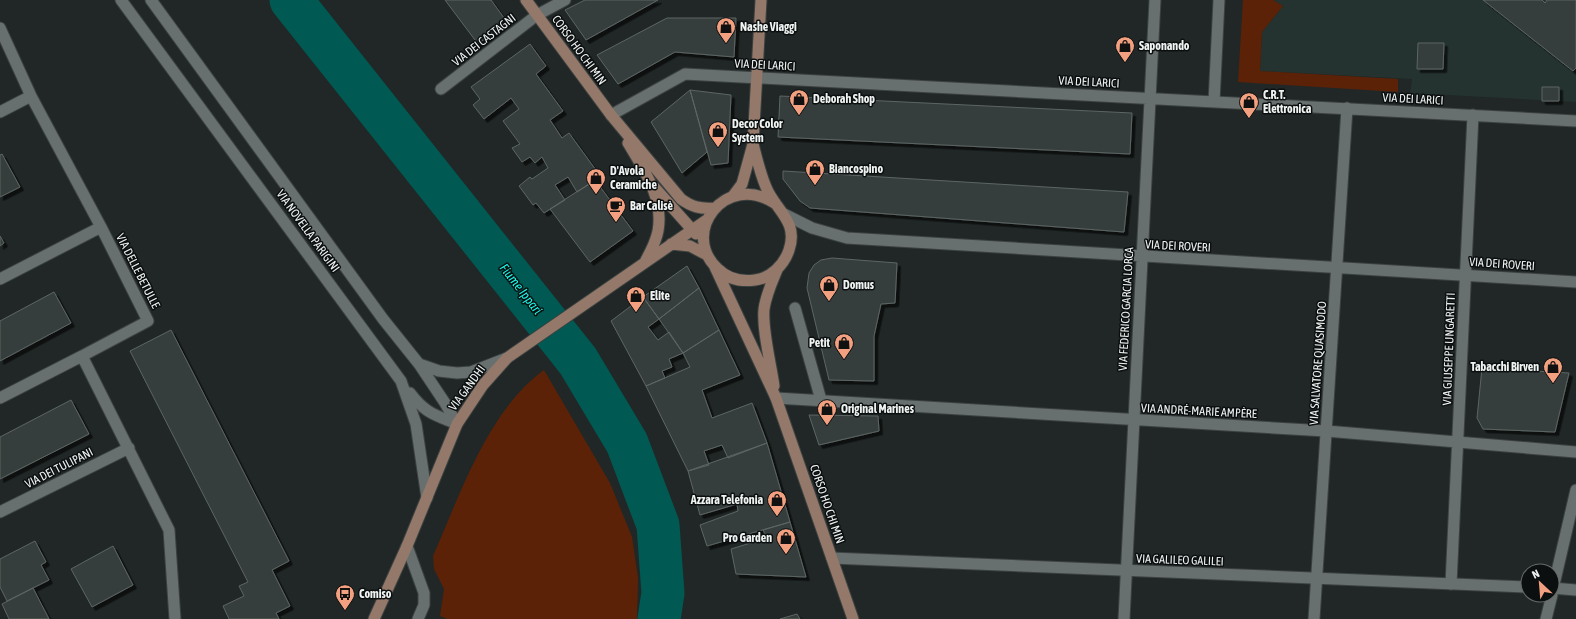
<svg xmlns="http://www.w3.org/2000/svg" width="1576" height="619" font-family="'Asap Condensed',sans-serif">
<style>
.built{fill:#243230}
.green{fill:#5b2208}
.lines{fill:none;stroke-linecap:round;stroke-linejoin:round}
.river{stroke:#005952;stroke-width:43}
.building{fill:#363e3d;stroke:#5d6564;filter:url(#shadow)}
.service-casing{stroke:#3c4241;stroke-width:13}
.minor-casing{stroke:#3c4241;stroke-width:13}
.tertiary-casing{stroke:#3c4241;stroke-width:13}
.secondary-casing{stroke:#3c4241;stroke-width:13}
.service{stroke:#68706f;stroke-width:11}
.minor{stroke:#68706f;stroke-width:11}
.tertiary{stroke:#68706f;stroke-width:11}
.secondary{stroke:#947869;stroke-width:11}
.labels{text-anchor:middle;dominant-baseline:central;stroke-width:3;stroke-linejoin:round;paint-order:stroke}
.poi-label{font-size:12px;font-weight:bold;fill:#eff4f3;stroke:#0c0f0f;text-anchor:start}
.street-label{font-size:12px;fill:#eff4f3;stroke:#0c0f0f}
.water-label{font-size:13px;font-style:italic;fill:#17f9e9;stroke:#0c0f0f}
</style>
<defs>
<filter id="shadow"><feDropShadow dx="3.5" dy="3.5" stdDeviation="0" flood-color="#0009"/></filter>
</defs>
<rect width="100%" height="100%" fill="#202726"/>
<path class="built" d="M1273 0H1576V102L1410 93 1412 79 1260 71 1262 32 1283 6Z"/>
<path class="green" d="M1243 0H1273L1283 6 1262 32 1260 71 1398 79V92L1238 82Z
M544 370 610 483 632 537 638 578 637 619H447L440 616 444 589 434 569 433 556C460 495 488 410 544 370Z"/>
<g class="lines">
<path class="river" d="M291 0 578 361 627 443 658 525 663 593 659 619"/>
</g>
<path class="building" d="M445 0H491L507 22 478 44Z
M585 0H658L586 40 565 10Z
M1483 0H1542L1545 3 1547 0H1576V68L1573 71Z
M667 18H736L734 57 675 52 618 84 597 55Z
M1418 43H1444L1443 69H1417Z
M530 44 546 66 536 74 563 111 550 120 562 138 569 133 601 177 577 192 568 177 555 185 565 200 544 213 536 203 533 205 519 186 530 177 532 179 548 168 542 157 535 163 530 157 522 162 512 148 520 144 503 121 519 109 511 98 484 119 473 105 480 99 471 87Z
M1542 87H1559V101H1542Z
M690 90 731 95 728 163 711 165Z
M690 90 707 152 682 173 651 122Z
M780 96 1132 113 1130 154 778 137Z
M2 154 20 187 0 197V155Z
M783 171 1128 192 1124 232 810 208 800 201 783 179Z
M595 180 633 231 590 262 550 209Z
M0 236 4 243 0 246Z
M832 258 897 263 895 303 881 304 874 336V381L829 380 807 288 809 273 814 265 821 260Z
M687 266 699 288 659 319 643 297Z
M699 288 719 330 683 353 659 319Z
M54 292 71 323 0 361V321Z
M643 297 659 319 648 327 658 340 669 332 683 353 669 359 672 367 662 371 665 378 646 386 611 321Z
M171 330 289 561 272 570 290 606 276 613 279 619H229L223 606 244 596 239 586 248 582 130 351Z
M719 330 740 375 702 390 712 418 752 403 767 443 728 458 722 445 704 451 709 465 688 471 646 386 690 367 683 353Z
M1482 368 1569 373 1555 432 1483 429 1477 418Z
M71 400 89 434 0 479V437Z
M809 415 878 416 879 431 819 445Z
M767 443 790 522 707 546 700 525 738 511 737 504 700 515 688 471Z
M790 522 806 577 736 574 731 549 767 538 763 530Z
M35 541 46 562 41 565 49 580 7 601 0 587V559Z
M113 546 133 585 92 607 71 569Z
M33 588 49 619H9L2 604Z
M797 614 800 619H780Z"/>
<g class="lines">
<defs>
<path id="service" d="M407 546 424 593V605L418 619"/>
<path id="minor" d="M0 28 31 96 101 227 148 321 82 356 169 530 175 619
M441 89 537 15 565 0
M1214 102 1219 0
M0 112 31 96
M611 115 685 74 1576 121
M784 214 812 228 847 238 1576 282
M0 279 101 227
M795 308 821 400
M0 398 82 356
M776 398 1326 431 1576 452
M0 512 129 448
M1451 584 1473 115
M1552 593 1576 490
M1124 619 1155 0
M1314 619 1347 108
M1546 619 1552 595"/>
<path id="tertiary" d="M121 0 401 381 416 424 427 498
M151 0 383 319 419 364 439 371 457 373 471 372 507 358
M419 364 445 403 457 424
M410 393C425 413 435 415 457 424
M832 558 1528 587
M1552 588 1576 590"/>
<path id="secondary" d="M526 0 611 115 681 199C692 207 700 209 714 208
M628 143C644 170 664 198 658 231 656 241 651 251 646 260
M753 144C757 159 760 173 766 187 775 210 799 221 789 250 784 265 771 278 755 280 741 282 728 279 718 269 679 234 725 170 776 204
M654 187 696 234
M733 196 742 184 753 144 761 0
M671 244 690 246 707 255
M714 265 776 398 853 619
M774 386C771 364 762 330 764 309 766 295 772 282 777 270
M374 619 407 546 457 424 483 385 507 358 708 219"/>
</defs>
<use href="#service" class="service-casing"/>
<use href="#minor" class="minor-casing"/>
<use href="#tertiary" class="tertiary-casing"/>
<use href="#secondary" class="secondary-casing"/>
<use href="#service" class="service"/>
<use href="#minor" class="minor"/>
<use href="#tertiary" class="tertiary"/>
<use href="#secondary" class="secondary"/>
</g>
<defs>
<symbol id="shop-pin" viewBox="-11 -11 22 30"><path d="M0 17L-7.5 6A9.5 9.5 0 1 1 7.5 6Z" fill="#f2a080" stroke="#0c0f0f"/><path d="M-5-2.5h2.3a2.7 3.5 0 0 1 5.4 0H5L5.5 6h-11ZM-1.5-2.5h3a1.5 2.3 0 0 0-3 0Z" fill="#111"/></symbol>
<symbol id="cafe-pin" viewBox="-11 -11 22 30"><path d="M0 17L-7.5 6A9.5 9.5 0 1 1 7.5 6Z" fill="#f2a080" stroke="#0c0f0f"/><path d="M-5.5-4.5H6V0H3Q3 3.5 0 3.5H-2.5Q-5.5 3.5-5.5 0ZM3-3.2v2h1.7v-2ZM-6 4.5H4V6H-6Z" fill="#111"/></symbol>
<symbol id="bus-pin" viewBox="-11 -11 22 30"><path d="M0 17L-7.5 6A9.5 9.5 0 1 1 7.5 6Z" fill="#f2a080" stroke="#0c0f0f"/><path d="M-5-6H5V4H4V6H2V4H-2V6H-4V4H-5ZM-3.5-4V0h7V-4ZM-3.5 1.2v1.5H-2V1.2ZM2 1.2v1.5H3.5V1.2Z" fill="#111"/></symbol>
</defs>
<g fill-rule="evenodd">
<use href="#shop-pin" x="715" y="16" width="22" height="30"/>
<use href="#shop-pin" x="1114" y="35" width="22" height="30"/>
<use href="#shop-pin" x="788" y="88" width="22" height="30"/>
<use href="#shop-pin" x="1238" y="91" width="22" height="30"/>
<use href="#shop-pin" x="707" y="120" width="22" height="30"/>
<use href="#shop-pin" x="804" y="158" width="22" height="30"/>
<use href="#shop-pin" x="585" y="167" width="22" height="30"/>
<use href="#cafe-pin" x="605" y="195" width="22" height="30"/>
<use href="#shop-pin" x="818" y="274" width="22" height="30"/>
<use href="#shop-pin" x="625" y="285" width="22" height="30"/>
<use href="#shop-pin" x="833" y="332" width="22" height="30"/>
<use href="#shop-pin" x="1542" y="356" width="22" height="30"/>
<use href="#shop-pin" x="816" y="398" width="22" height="30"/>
<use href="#shop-pin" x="766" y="489" width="22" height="30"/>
<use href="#shop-pin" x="775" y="527" width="22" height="30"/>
<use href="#bus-pin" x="334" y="583" width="22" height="30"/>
</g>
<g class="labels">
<g class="poi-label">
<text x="740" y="27">Nashe Viaggi</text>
<text x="1139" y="46">Saponando</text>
<text x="1263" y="95">C.R.T.<tspan x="1263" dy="14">Elettronica</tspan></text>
<text x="813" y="99">Deborah Shop</text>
<text x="732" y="124">Decor Color<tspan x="732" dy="14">System</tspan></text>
<text x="829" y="169">Biancospino</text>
<text x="610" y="171">D'Avola<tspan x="610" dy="14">Ceramiche</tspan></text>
<text x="630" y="206">Bar Calisè</text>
<text x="843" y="285">Domus</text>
<text x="650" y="296">Elite</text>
<text x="830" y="343" text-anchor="end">Petit</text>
<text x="1539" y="367" text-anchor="end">Tabacchi Birven</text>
<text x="841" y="409">Original Marines</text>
<text x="763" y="500" text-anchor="end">Azzara Telefonia</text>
<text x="772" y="538" text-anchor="end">Pro Garden</text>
<text x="359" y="594">Comiso</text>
</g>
<g class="street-label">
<text transform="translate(484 40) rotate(-38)">VIA DEI CASTAGNI</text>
<text transform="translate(579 50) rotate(54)">CORSO HO CHI MIN</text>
<text transform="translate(765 65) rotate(3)">VIA DEI LARICI</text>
<text transform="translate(1089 82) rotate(3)">VIA DEI LARICI</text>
<text transform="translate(1413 99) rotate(3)">VIA DEI LARICI</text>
<text transform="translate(308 231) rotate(54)">VIA NOVELLA PARIGINI</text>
<text transform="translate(1178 246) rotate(3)">VIA DEI ROVERI</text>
<text transform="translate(1502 264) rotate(4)">VIA DEI ROVERI</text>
<text transform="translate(138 271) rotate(63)">VIA DELLE BETULLE</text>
<text transform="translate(1126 309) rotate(-87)">VIA FEDERICO GARCIA LORCA</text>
<text transform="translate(1449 349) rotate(-88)">VIA GIUSEPPE UNGARETTI</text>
<text transform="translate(1318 363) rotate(-86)">VIA SALVATORE QUASIMODO</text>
<text transform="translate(467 388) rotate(-54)">VIA GANDHI</text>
<text transform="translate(1199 411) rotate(3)">VIA ANDRÉ-MARIE AMPÈRE</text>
<text transform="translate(59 468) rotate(-27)">VIA DEI TULIPANI</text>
<text transform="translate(827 504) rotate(71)">CORSO HO CHI MIN</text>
<text transform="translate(1180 560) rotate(2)">VIA GALILEO GALILEI</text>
</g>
<g class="water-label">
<text transform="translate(521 289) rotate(52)">Fiume Ippari</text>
</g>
</g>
<g transform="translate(1540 583) rotate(334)"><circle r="19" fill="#0c0f0f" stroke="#676b6a"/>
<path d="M0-3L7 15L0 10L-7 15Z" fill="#f2a080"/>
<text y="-6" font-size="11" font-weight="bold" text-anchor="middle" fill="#eff4f3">N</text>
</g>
</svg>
